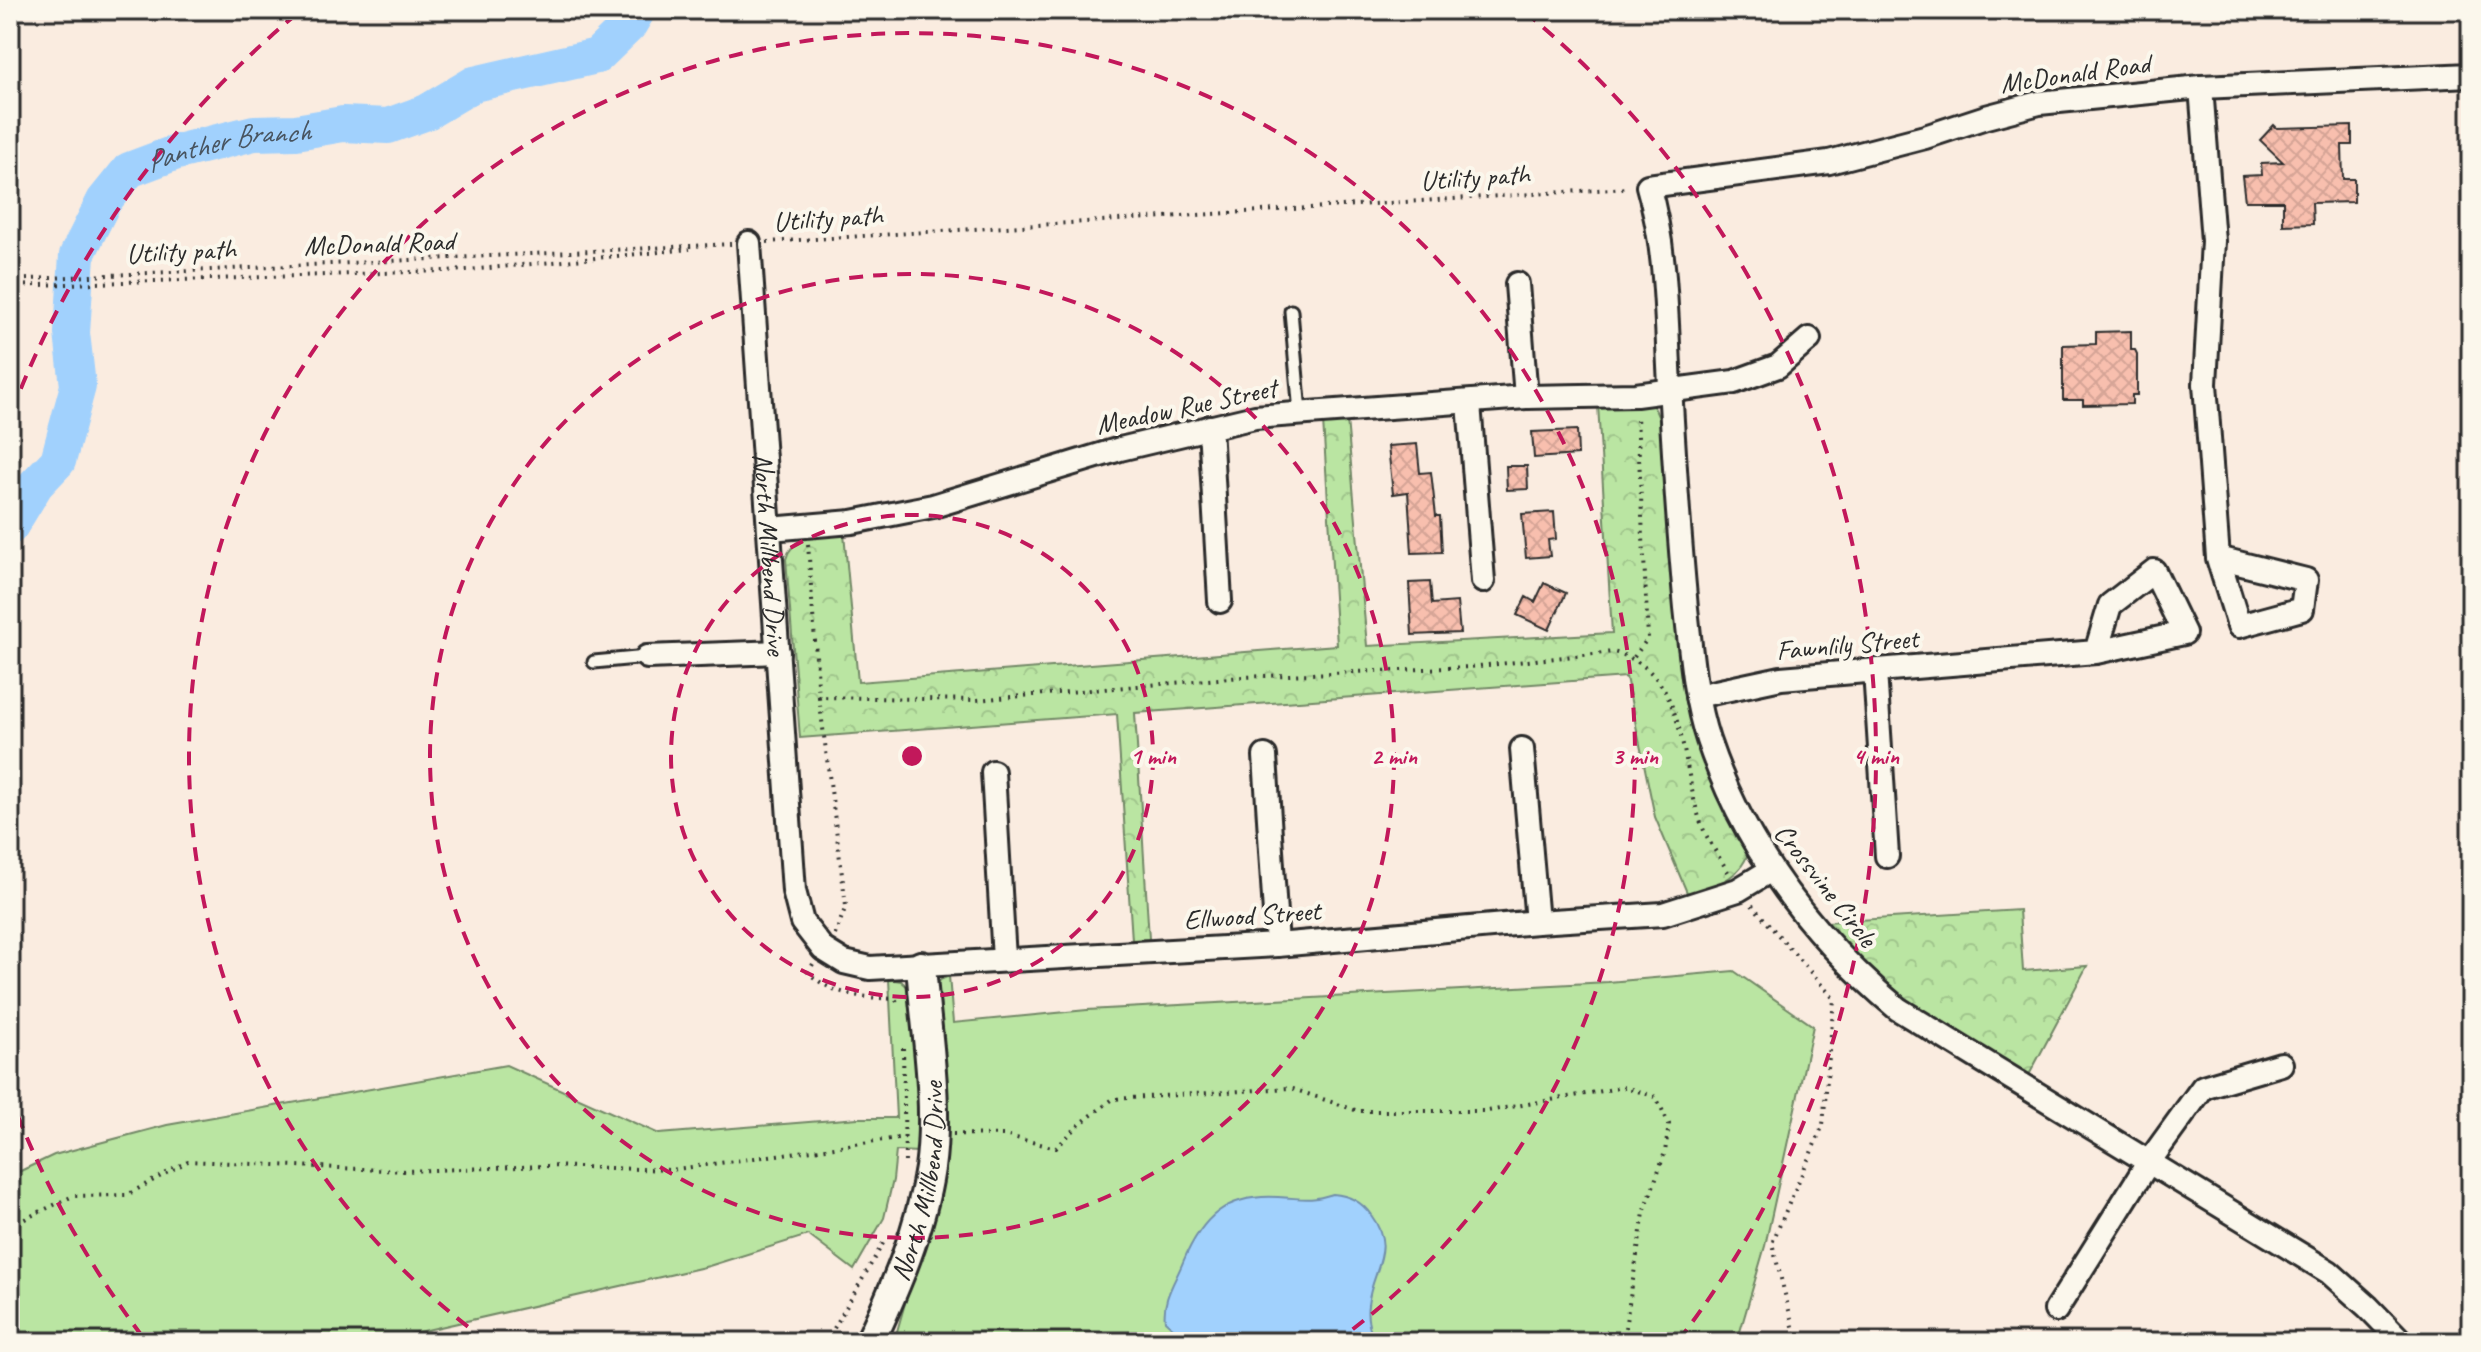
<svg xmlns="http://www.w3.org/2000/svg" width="2481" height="1352" font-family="Caveat,sans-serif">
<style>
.grass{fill:#bae5a2;stroke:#728866;stroke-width:2}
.forest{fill:url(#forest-crowns);stroke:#728866;stroke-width:2}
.water{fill:#a1d1fd;stroke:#728fa9;stroke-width:2}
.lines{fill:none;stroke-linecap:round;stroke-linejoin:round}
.river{stroke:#a1d1fd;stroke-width:36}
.building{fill:url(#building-cross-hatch);stroke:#2b2b2b;stroke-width:2}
.service-casing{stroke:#2b2b2b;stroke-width:17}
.minor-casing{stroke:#2b2b2b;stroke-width:28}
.tertiary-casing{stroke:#2b2b2b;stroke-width:34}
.path{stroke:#2b2b2b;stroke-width:4;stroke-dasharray:2 6;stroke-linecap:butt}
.service{stroke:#fbf7ec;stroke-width:11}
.minor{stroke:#fbf7ec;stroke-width:22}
.tertiary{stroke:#fbf7ec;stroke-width:28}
.ring{fill:none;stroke:#c2185b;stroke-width:4;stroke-dasharray:14 10}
.labels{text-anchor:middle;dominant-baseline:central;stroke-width:8;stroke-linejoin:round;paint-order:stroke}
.street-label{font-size:28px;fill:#2b2b2b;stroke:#fbf7ec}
.water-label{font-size:30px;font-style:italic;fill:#485460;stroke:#fbf7ec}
.centre{fill:#c2185b;stroke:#fbf7ec;stroke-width:4}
.ring-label{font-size:24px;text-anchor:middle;font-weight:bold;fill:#c2185b;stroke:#fbf7ec;stroke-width:8;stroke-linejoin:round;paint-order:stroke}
</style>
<defs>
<pattern id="forest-crowns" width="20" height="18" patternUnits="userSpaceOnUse" patternTransform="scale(2)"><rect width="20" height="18" fill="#bae5a2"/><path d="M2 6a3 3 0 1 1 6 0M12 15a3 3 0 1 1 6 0" fill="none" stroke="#a0c58c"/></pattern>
<pattern id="building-cross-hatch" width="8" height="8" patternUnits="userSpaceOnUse" patternTransform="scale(2)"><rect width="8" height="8" fill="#f8bfae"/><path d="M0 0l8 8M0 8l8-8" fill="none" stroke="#d5a496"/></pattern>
</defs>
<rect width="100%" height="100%" fill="#faece0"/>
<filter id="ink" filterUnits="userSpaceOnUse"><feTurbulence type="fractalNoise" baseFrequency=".0125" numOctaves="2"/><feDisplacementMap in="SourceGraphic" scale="16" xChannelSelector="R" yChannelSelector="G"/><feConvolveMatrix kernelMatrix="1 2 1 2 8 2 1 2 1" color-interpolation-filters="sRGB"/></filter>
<g filter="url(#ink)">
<path class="grass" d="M1734 971 1813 1026 1765 1246 1737 1342H894L911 1282 937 1207 944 1153 896 1151 893 1180 884 1218 854 1270 808 1235 709 1266 374 1342H10V1176L54 1155 167 1125 506 1065 659 1134 858 1118H896L889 979 901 981 911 990 936 988 940 980 949 976 953 1023 1087 1010 1608 982Z"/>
<path class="forest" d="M1643 401 1654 407 1661 423 1677 646 1686 699 1717 794 1748 853C1739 881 1713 885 1688 895L1655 817 1626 677 1135 713 1149 939 1132 940 1117 714 800 738 786 559C793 533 822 536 844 533L858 682 1337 645 1323 421 1347 419 1367 646 1612 633 1598 405Z
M2019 910 2023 971 2087 966 2029 1075 1915 1006 1857 957 1825 922Z"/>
<path class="water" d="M1333 1194C1348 1195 1362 1202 1371 1215 1397 1250 1372 1269 1368 1305 1366 1318 1370 1330 1374 1342H1188L1165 1321C1162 1299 1175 1282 1183 1262 1202 1217 1226 1194 1278 1197 1303 1198 1307 1202 1333 1194Z"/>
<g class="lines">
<path class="river" id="s1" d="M10 527 36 484 58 461 78 386 72 333 77 255 104 201 129 170 177 152 254 133 296 132 343 124 388 126 427 112 474 84 597 56 629 25 638 10"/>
</g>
<path class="building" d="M2274 125 2277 128 2352 126V145H2342L2343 179H2354V202L2312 203 2313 224 2283 225V201H2245L2242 176 2262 175 2261 163 2283 162 2260 140Z
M2131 331V350H2135L2137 354V395H2132V404L2083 405V400H2063V345L2096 344V332Z
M1577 430 1578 455 1534 458 1532 432Z
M1417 444 1420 473 1431 472 1436 516H1440L1442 552 1412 553 1408 492 1393 494 1388 446Z
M1506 466H1527L1528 489 1507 490Z
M1554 512 1556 539 1548 540 1550 556 1526 558 1522 514Z
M1430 582 1432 604 1457 602 1460 633 1412 635 1409 583Z
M1544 583 1566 593 1549 630 1517 615 1526 597 1535 602Z"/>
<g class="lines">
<defs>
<path id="service" d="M1291 311 1300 413
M594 662 647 657"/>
<g id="minor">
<path d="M2201 87 2213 241 2205 384 2218 558 2239 626 2302 609 2306 580 2218 558"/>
<path id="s2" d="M749 243 794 891 802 922 823 949 844 962 870 968 1277 945 1537 922 1663 914 1738 890 1771 870"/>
<path d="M1517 284 1526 397"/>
<path d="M1469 403 1483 581"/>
<path d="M1210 427 1220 601"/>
<path d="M770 529 852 522 933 506 1120 449 1255 417 1526 397 1636 395 1734 382 1778 366 1809 339"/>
<path d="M647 657 778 652"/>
<path d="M1875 671 1887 856"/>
<path d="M1697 696 1781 678 2096 652 2184 633 2154 571 2110 605 2096 652"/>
<path d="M1522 749 1537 922"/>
<path d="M1265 756 1277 945"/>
<path d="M993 772 1004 959"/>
<path d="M2056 1310 2148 1163 2203 1087 2281 1064"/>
<path d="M2402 1342 2368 1307 2329 1272 1898 1009C1812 937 1744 847 1708 740 1694 698 1691 652 1686 608 1679 534 1674 459 1670 385 1666 318 1667 250 1648 186L1829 162 1925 137 1986 117 2039 103 2201 87 2471 75"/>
<path d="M2470 1342 2471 1341"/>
</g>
<g id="tertiary">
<path id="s3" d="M870 1342C895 1288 921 1229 930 1168 939 1103 926 1032 921 966"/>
</g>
</defs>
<use href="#service" class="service-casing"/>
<use href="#minor" class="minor-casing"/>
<use href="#tertiary" class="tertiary-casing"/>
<path class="path" d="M767 242 1629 188
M10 280 731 244
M10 286 469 270 690 249
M808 544 819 697
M1634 657 1648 638 1637 416
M1752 905 1834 999 1823 1125 1772 1243 1797 1342
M835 935 846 906 819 697 976 700 1242 677 1469 667 1613 652C1689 670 1679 763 1701 823 1707 840 1719 856 1728 872
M813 964 808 972C832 996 862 997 895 999L899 1004
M903 1048 905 1163
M953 1134 1004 1135 1056 1148 1080 1124 1113 1099 1290 1088 1358 1111H1488L1625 1087 1656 1097 1669 1124 1665 1152 1644 1213 1625 1328 1619 1342
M10 1226 73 1196 127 1195 188 1161 405 1171 547 1166 670 1170 905 1137
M826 1342 885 1240"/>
<use href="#service" class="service"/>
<use href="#minor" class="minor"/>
<use href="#tertiary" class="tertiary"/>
</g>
</g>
<g class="ring">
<circle cx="912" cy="756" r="241"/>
<circle cx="912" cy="756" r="482"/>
<path d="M487 1341A723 723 0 1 1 1337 1341"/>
<path d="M142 1336A964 964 0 0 1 12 1101M12 411A964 964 0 0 1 299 12M1525 12A964 964 0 0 1 1682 1336"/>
</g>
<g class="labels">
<g class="street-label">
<text transform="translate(2075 73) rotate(-8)">McDonald Road</text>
<text transform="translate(1475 177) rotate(-4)">Utility path</text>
<text transform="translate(828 218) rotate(-4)">Utility path</text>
<text transform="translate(379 243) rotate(-2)">McDonald Road</text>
<text transform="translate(181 251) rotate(-3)">Utility path</text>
<text transform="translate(1186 406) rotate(-12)">Meadow Rue Street</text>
<text stroke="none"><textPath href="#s2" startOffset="312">North Millbend Drive</textPath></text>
<text transform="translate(1847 644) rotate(-5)">Fawnlily Street</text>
<text transform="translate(1826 885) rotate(52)">Crossvine Circle</text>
<text transform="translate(1252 915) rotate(-4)">Ellwood Street</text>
<text stroke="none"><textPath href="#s3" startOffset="170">North Millbend Drive</textPath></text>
</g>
<g class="water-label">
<text stroke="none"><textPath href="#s1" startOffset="494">Panther Branch</textPath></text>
</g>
</g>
<circle cx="912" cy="756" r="12" class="centre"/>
<g class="ring-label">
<text x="1153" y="764">1 min</text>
<text x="1394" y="764">2 min</text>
<text x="1635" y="764">3 min</text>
<text x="1876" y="764">4 min</text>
</g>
<rect width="2481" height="1352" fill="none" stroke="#fbf7ec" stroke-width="40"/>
<rect x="20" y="20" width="2441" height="1312" fill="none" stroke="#2b2b2b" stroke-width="3" filter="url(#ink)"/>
</svg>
